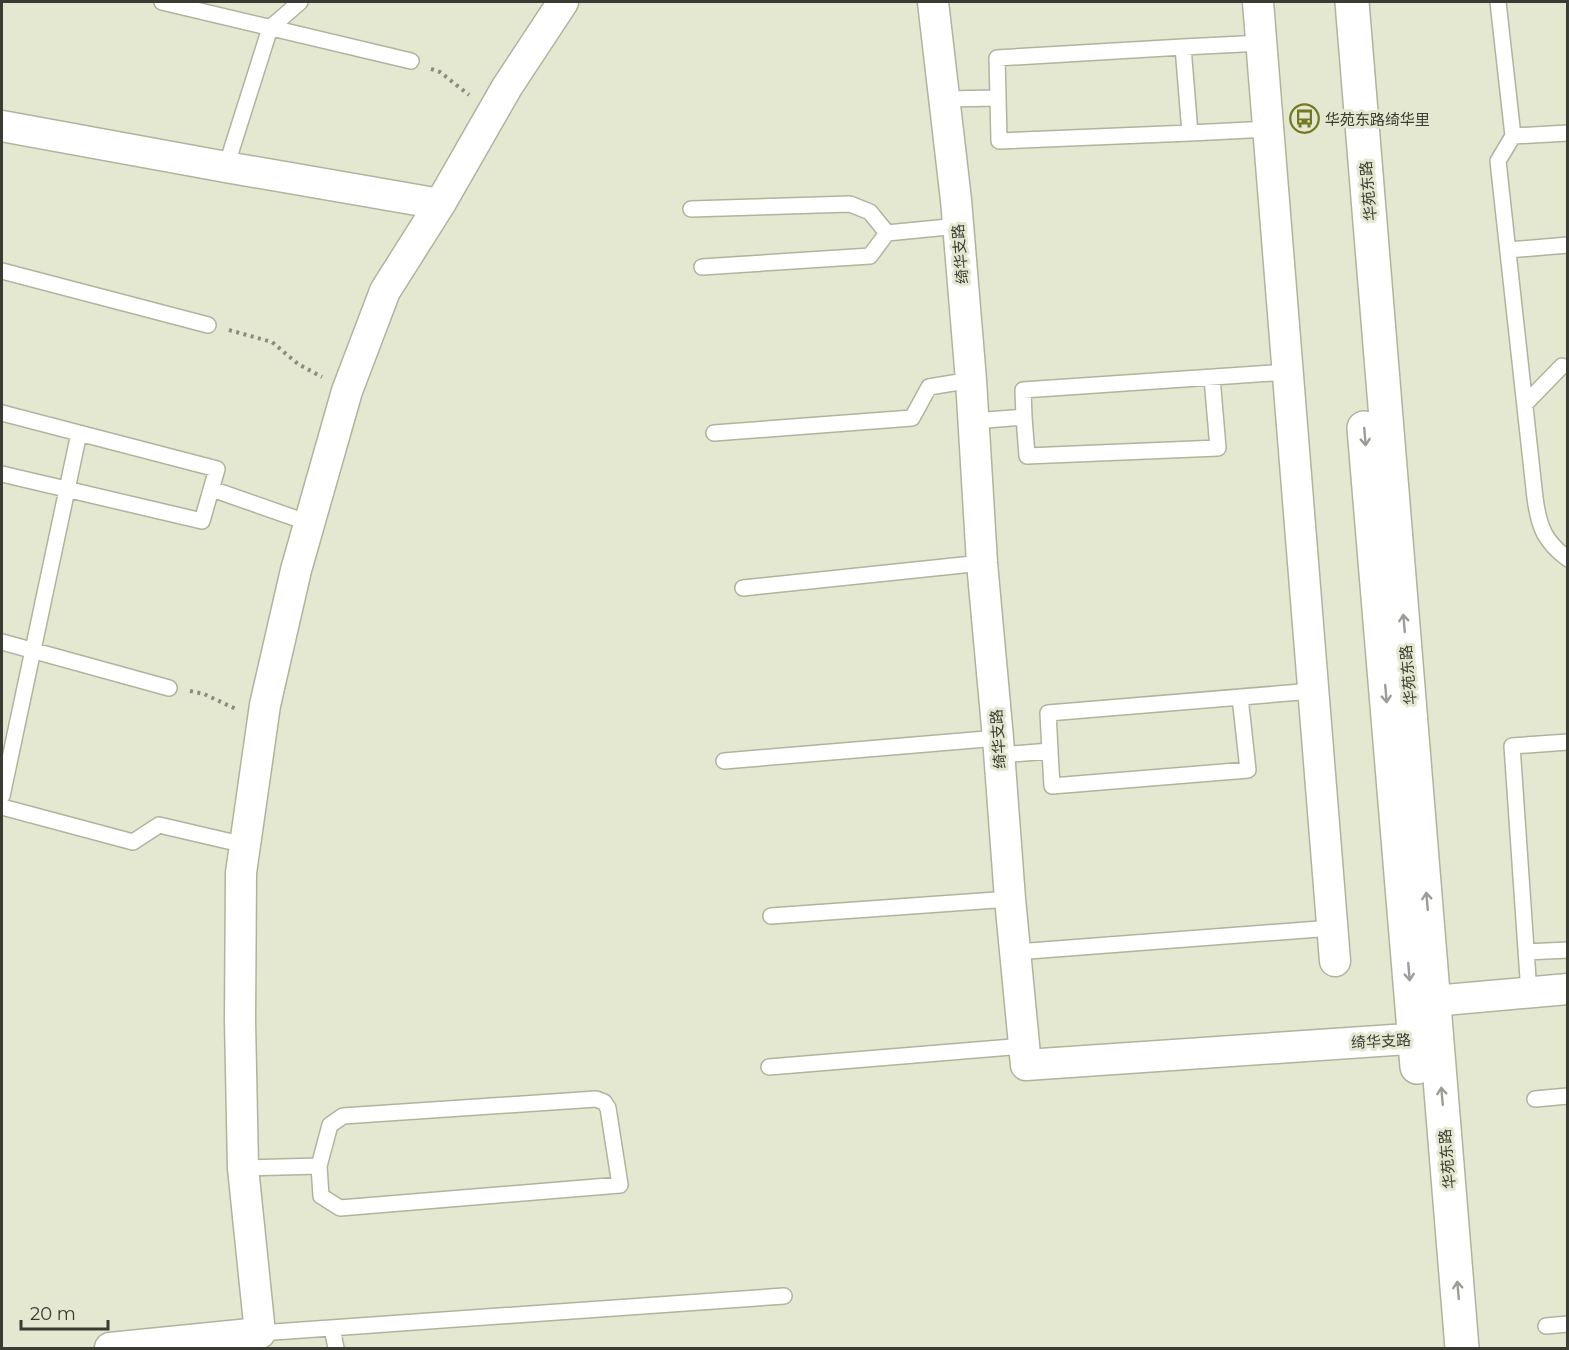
<svg xmlns="http://www.w3.org/2000/svg" width="1569" height="1350" font-family="Montserrat,'Noto Sans SC',sans-serif">
<style>
.lines{fill:none;stroke-linecap:round;stroke-linejoin:round}
.lane-casing{stroke:#b1b39d;stroke-width:18}
.street-casing{stroke:#b1b39d;stroke-width:33}
.secondary-casing{stroke:#b1b39d;stroke-width:36}
.path{stroke:#8a8c7d;stroke-width:4;stroke-dasharray:3 4.5;stroke-linecap:butt}
.lane{stroke:#fff;stroke-width:15}
.street{stroke:#fff;stroke-width:30}
.secondary{stroke:#fff;stroke-width:33}
.oneway{stroke:#9c9d98}
.labels{text-anchor:middle;dominant-baseline:central;stroke-width:6;stroke-linejoin:round;paint-order:stroke}
.poi-label{font-size:15px;fill:#3a3b32;stroke:#e5e8d1;text-anchor:start}
.street-label{font-size:15px;fill:#3a3b32;stroke:#e5e8d1}
</style>
<rect width="100%" height="100%" fill="#e5e8d1"/>
<g class="lines">
<defs>
<path id="lane" d="M162 2 411 61
M1498 2 1513 136 1498 161 1535 498C1539 527 1544 541 1568 559
M1183 47 1262 43
M944 99 998 98 997 58 1183 47 1190 133 999 141 998 98
M1190 133 1269 129
M1513 136 1568 133
M226 167 270 28 300 2
M691 209 850 204 870 212 887 233
M1508 250 1568 245
M702 267 870 256 887 233 958 226
M2 271 208 325
M1525 404 1562 366
M2 413 217 469 202 521 2 474
M1024 417 1027 456 1218 448 1212 378
M974 421 1024 417 1023 390 1288 372
M714 433 912 418 929 387 971 380
M212 489 309 523
M743 588 982 563
M2 642 169 688
M1050 751 1052 786 1248 770 1240 697
M999 755 1050 751 1048 713 1313 691
M724 761 998 738
M2 796 79 433
M2 807 133 842 159 825 245 845
M771 916 1010 899
M1015 952 1332 928
M1526 952 1568 950
M1529 993 1512 746 1568 742
M769 1067 1024 1046
M1535 1099 1568 1096
M243 1168 319 1166 330 1125 343 1116 596 1099 604 1102 608 1108 620 1185 340 1208 321 1196 319 1166
M1546 1326 1568 1324
M332 1328 336 1348
M260 1333 784 1296"/>
<path id="street" d="M933 2 956 200 971 380 982 563 998 738 1010 899 1026 1065 1437 1037
M1258 2 1335 961
M2 126 226 167 440 204
M1411 1003 1568 989
M110 1348 260 1333 243 1168 240 1021 241 873 265 705 296 570 347 391 385 291 440 204 507 87 563 2"/>
<path id="secondary" d="M1352 2 1462 1348
M1364 428 1417 1067"/>
</defs>
<use href="#lane" class="lane-casing"/>
<use href="#street" class="street-casing"/>
<use href="#secondary" class="secondary-casing"/>
<path class="path" d="M431 69 440 72 469 95
M229 330 272 342 298 364 322 377
M190 691 204 694 236 709"/>
<use href="#lane" class="lane"/>
<use href="#street" class="street"/>
<use href="#secondary" class="secondary"/>
</g>
<defs><path id="oneway-shaft" d="M-6 0H5M1.5-3L5.5 0L1.5 3" fill="none" stroke-width="1.6" stroke-linecap="round" stroke-linejoin="round" transform="scale(1.5)"/></defs>
<g class="oneway">
<use href="#oneway-shaft" transform="translate(1365 437) rotate(85)"/>
<use href="#oneway-shaft" transform="translate(1404 623) rotate(-95)"/>
<use href="#oneway-shaft" transform="translate(1386 694) rotate(85)"/>
<use href="#oneway-shaft" transform="translate(1427 901) rotate(-95)"/>
<use href="#oneway-shaft" transform="translate(1409 972) rotate(85)"/>
<use href="#oneway-shaft" transform="translate(1442 1096) rotate(-95)"/>
<use href="#oneway-shaft" transform="translate(1458 1290) rotate(-95)"/>
</g>
<defs>
<symbol id="bus-ring" viewBox="-11 -11 22 22"><circle r="9.5" fill="#e5e8d1" stroke="#737821" stroke-width="1.5"/><path d="M-5-6H5V4H4V6H2V4H-2V6H-4V4H-5ZM-3.5-4V0h7V-4ZM-3.5 1.2v1.5H-2V1.2ZM2 1.2v1.5H3.5V1.2Z" fill="#737821"/></symbol>
</defs>
<g fill-rule="evenodd">
<use href="#bus-ring" x="1288" y="102" width="33" height="33"/>
</g>
<g class="labels">
<g class="poi-label">
<text x="1325" y="119">华苑东路绮华里</text>
</g>
<g class="street-label">
<text transform="translate(1368 191) rotate(-95)">华苑东路</text>
<text transform="translate(960 254) rotate(-95)">绮华支路</text>
<text transform="translate(1408 675) rotate(-95)">华苑东路</text>
<text transform="translate(998 739) rotate(-94)">绮华支路</text>
<text transform="translate(1381 1041) rotate(-3)">绮华支路</text>
<text transform="translate(1447 1159) rotate(-95)">华苑东路</text>
</g>
</g>
<rect width="1569" height="1350" fill="none" stroke="#3a3b32" stroke-width="6"/>
<path d="M21 1320v9h87v-9" fill="none" stroke="#3a3b32" stroke-width="3"/>
<text x="30" y="1320" font-size="18" fill="#3a3b32" stroke="#e5e8d1" stroke-width="4.5" paint-order="stroke">20 m</text>
</svg>
